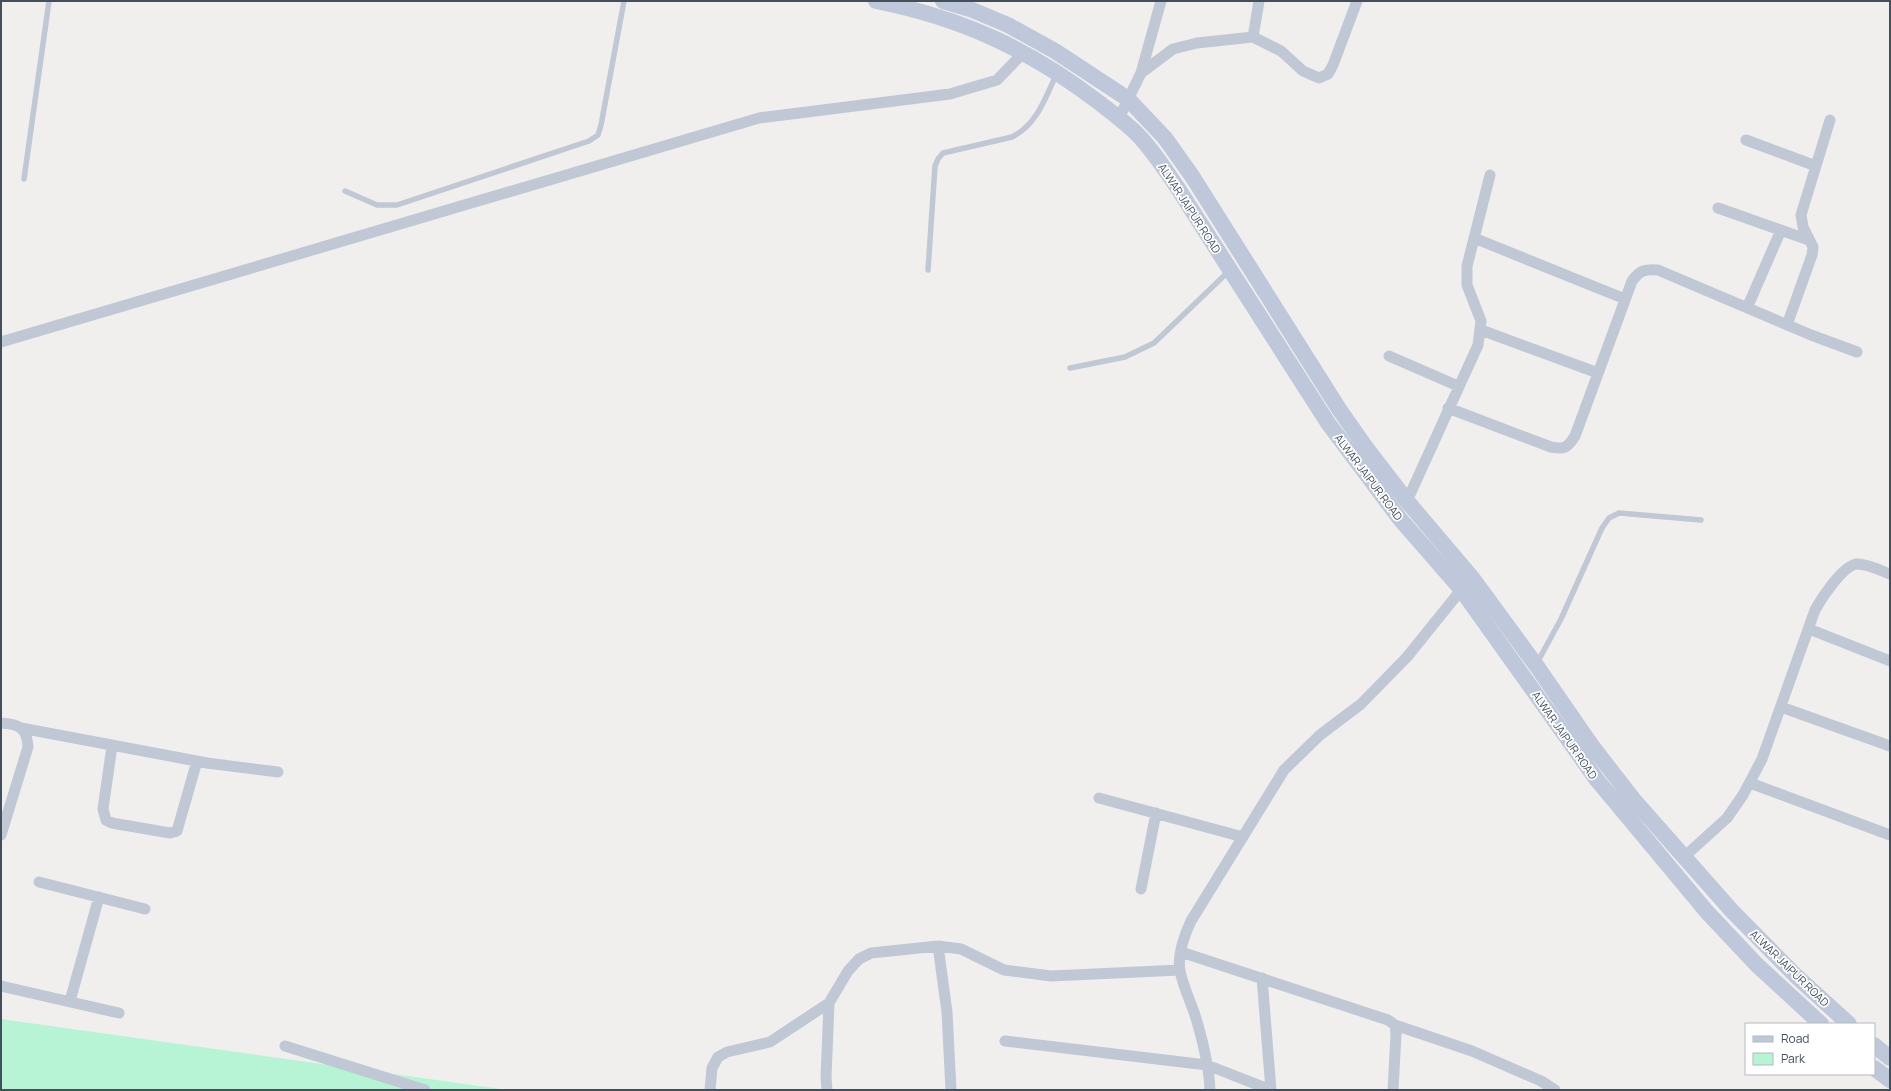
<svg xmlns="http://www.w3.org/2000/svg" width="1891" height="1091" font-family="Manrope,sans-serif">
<style>
.green{fill:#b7f4d6}
.lines{fill:none;stroke-linecap:round;stroke-linejoin:round}
.lane{stroke:#c0c8d5;stroke-width:5.5}
.street{stroke:#c0c8d5;stroke-width:11}
.secondary{stroke:#bfc8da;stroke-width:16}
.labels{text-anchor:middle;dominant-baseline:central;stroke-width:3.5;stroke-linejoin:round;paint-order:stroke}
.street-label{font-size:11px;fill:#444f5e;stroke:#fff}
</style>
<rect width="100%" height="100%" fill="#f1eeee"/>
<path class="green" d="M1 1019 508 1090H1Z"/>
<g class="lines">
<path class="lane" d="M24 179 49 1
M345 191 377 205H397L589 141 598 135 601 125 624 1
M928 270 935 166 938 159 943 153 1012 137C1037 124 1045 99 1056 75
M1070 368 1125 357 1154 343 1229 271
M1537 663 1561 619 1602 528 1609 518 1619 513 1701 520"/>
<path class="street" d="M1253 37 1259 1
M1141 73 1173 49 1197 43 1253 37 1281 51 1303 71 1319 78 1328 74 1333 65 1357 1
M1119 118 1141 73 1161 1
M1746 140 1816 166
M1718 208 1809 240
M1474 238 1625 299
M1747 308 1781 230
M1787 325 1812 255 1813 247 1803 227 1801 215 1830 120
M1481 330 1598 373
M1 342 759 118 950 94 997 80 1024 52
M1389 356 1458 386
M1448 408 1551 447C1565 450 1568 447 1575 436L1632 281C1640 270 1645 269 1658 270L1811 335 1857 352
M1407 501 1478 345 1481 321 1467 285V266L1490 175
M1809 629 1890 661
M1781 707 1890 746
M1 723C19 724 27 728 28 747L1 835
M21 728 207 763 278 772
M112 746 103 809 106 820 112 823 170 833 177 831 197 761
M1750 783 1890 835
M1099 798 1243 837
M1684 857 1727 818 1743 795 1762 759 1815 610C1821 599 1843 565 1857 564 1868 564 1879 570 1890 574
M39 882 145 909
M1141 889 1156 813
M938 946 947 1012 951 1090
M1181 952 1388 1020 1395 1025 1396 1034 1393 1090
M1262 978 1271 1090
M1 986 119 1013
M70 1001 99 897
M1395 1025 1472 1051 1541 1081 1555 1090
M1005 1041 1207 1065 1271 1090
M285 1046 425 1090
M710 1090 712 1068 718 1057 727 1052 770 1042 829 1003
M827 1090 826 1078 829 1003 848 971 859 959 871 953 938 946 961 949 1004 970 1051 976 1180 970
M1210 1090C1209 1065 1202 1038 1195 1015 1190 1000 1183 986 1180 971 1177 954 1184 936 1191 921L1284 770 1320 735 1361 704 1407 657 1465 585"/>
<path class="secondary" d="M876 1C961 18 1029 49 1097 101 1111 112 1125 122 1137 134 1153 150 1166 171 1179 190L1328 423 1400 519 1461 589 1597 780 1707 912 1757 965 1821 1024
M943 1 970 9 1008 25 1055 51 1128 99 1165 138 1192 176 1339 409 1367 449 1407 501 1473 579 1536 665 1592 746 1633 799 1732 911 1796 976 1849 1024
M1874 1045 1890 1058
M1874 1068 1890 1080"/>
</g>
<g class="labels">
<g class="street-label">
<text transform="translate(1190 208) rotate(57)">ALWAR JAIPUR ROAD</text>
<text transform="translate(1369 477) rotate(53)">ALWAR JAIPUR ROAD</text>
<text transform="translate(1565 735) rotate(55)">ALWAR JAIPUR ROAD</text>
<text transform="translate(1790 968) rotate(44)">ALWAR JAIPUR ROAD</text>
</g>
</g>
<rect width="1891" height="1091" fill="none" stroke="#444f5e" stroke-width="4"/>
<rect x="1745" y="1023" width="130" height="52" fill="#ffffff" stroke="#b4b9bf"/>
<rect x="1753" y="1036" width="20" height="6" fill="#bfc8da" stroke="#b4b9bf"/>
<text x="1781" y="1043" font-size="12" fill="#444f5e">Road</text>
<rect x="1753" y="1053" width="20" height="12" fill="#b7f4d6" stroke="#b4b9bf"/>
<text x="1781" y="1063" font-size="12" fill="#444f5e">Park</text>
</svg>
